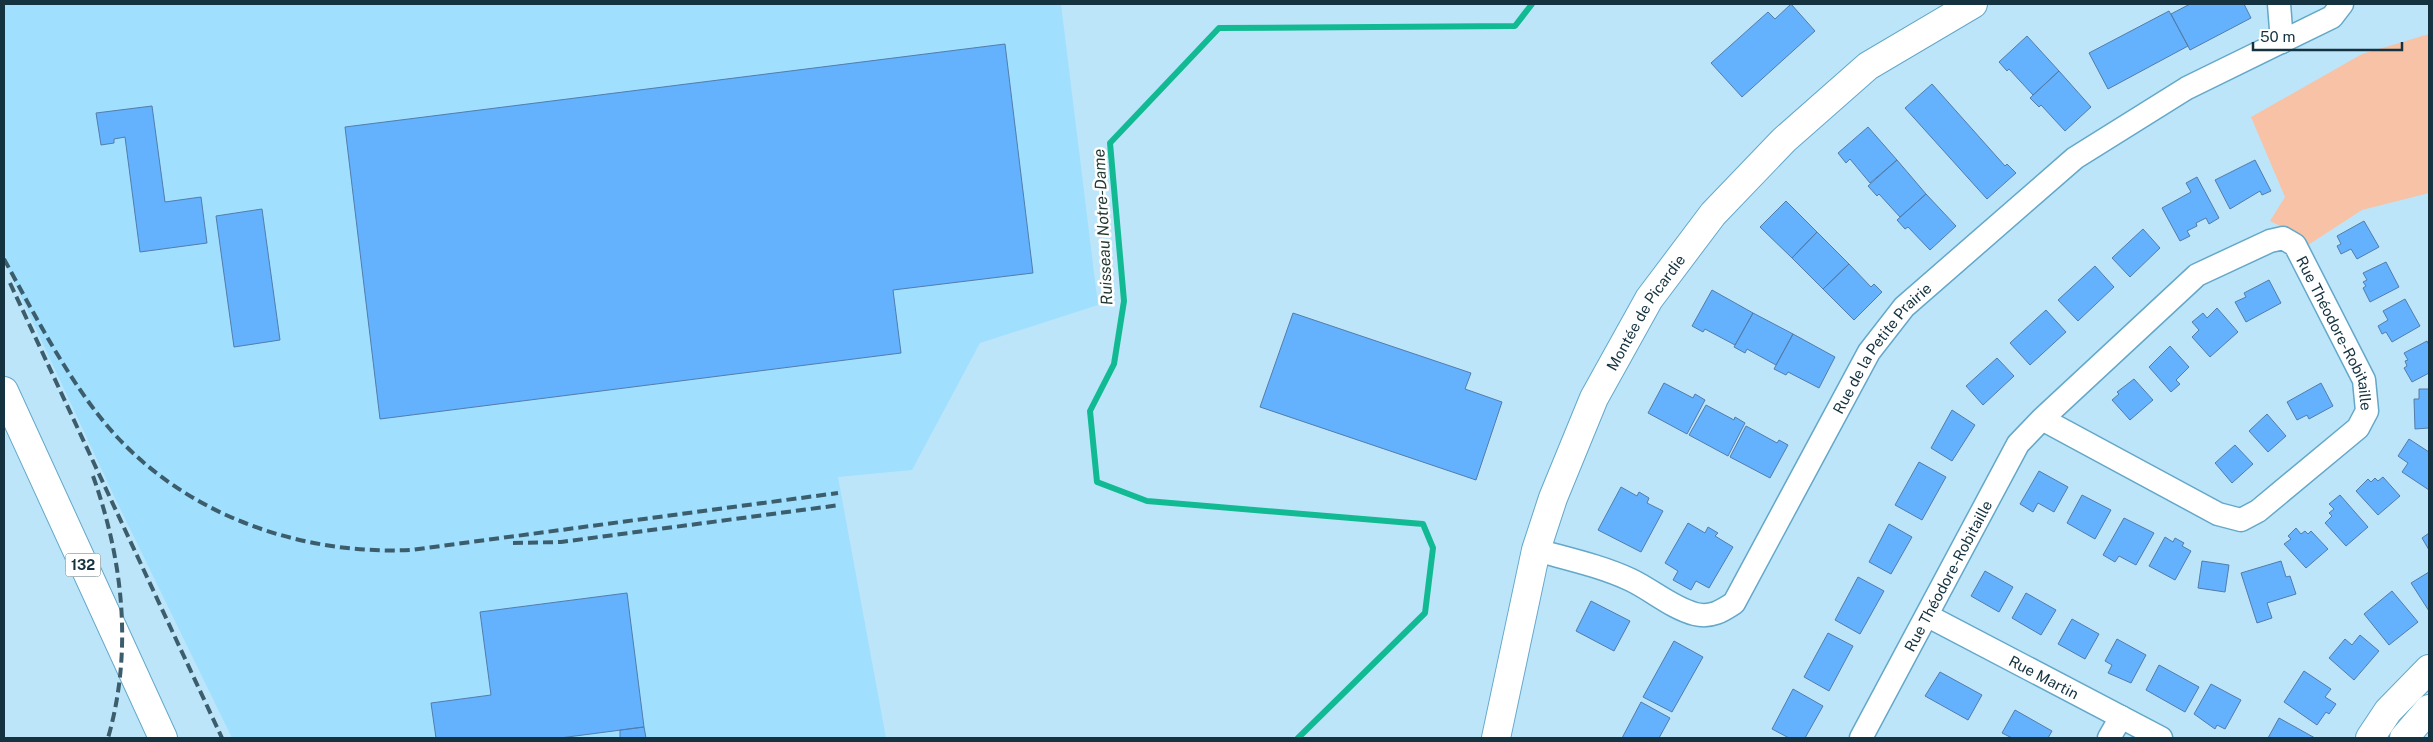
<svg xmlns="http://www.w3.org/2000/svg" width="2433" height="742" font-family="'Public Sans',sans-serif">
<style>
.built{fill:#a0dffe}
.green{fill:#f7c2a5}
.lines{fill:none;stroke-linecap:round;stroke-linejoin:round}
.stream{stroke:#12ba93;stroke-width:6}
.building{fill:#64b1fe;stroke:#527dab}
.minor-casing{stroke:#63a8c9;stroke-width:25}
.tertiary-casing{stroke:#63a8c9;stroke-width:30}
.primary-casing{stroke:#63a8c9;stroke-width:30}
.minor{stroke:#fff;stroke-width:22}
.tertiary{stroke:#fff;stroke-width:28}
.primary{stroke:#fff;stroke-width:28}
.rail{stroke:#3c5d6c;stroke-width:4;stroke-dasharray:10 5;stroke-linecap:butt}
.labels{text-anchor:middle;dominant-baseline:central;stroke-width:5;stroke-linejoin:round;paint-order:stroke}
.shield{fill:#fff;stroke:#5a7079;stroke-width:1}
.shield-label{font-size:14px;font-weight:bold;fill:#14323f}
.street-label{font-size:15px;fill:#14323f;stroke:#fff}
.water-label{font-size:16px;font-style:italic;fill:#1f372f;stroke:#fff}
</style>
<rect width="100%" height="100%" fill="#bde5fa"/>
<path class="built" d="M4 4H1061L1098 305 980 343 912 470 838 477 886 738H232L113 494 4 260Z"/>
<path class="green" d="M2429 34V193L2362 210 2308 245 2305 238 2270 221 2285 197 2251 117 2362 54Z"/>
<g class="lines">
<path class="stream" d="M1298 738 1425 613 1433 548 1423 524 1147 501 1097 482 1090 411 1114 364 1124 301 1110 143 1219 28 1515 26 1532 4"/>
</g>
<path class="building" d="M1791 4 1815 31 1742 97 1711 63 1768 12 1775 19Z
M2190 4H2244L2251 18 2190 50 2171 14Z
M2169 11 2188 46 2108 89 2089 53Z
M2027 36 2059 71 2033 95 2009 69 2007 71 1999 62Z
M1005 44 1033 273 893 290 901 353 380 419 345 127Z
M2059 71 2091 107 2065 131 2041 105 2039 107 2030 98Z
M1932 84 2005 166 2007 164 2016 173 1987 199 1905 108Z
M152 106 165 202 201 197 207 243 140 252 125 137 114 139V143L101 145 96 113Z
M1868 127 1897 160 1870 183 1850 159 1846 163 1838 153Z
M1897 160 1926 194 1900 217 1879 194 1877 196 1868 186Z
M2255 160 2271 191 2262 195 2260 191 2230 209 2215 180Z
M2197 177 2219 218 2209 224 2206 218 2196 223 2197 226 2187 231 2190 236 2180 241 2162 208 2191 192 2186 183Z
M1926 194 1956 226 1930 250 1908 227 1905 229 1897 220Z
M1786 201 1817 232 1792 258 1760 227Z
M262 209 280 340 234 347 216 216Z
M2364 221 2379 247 2357 259 2351 249 2341 254 2337 246 2341 244 2337 236Z
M2143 229 2160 248 2130 277 2112 258Z
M1817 232 1849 264 1823 289 1792 258Z
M2386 262 2399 287 2370 302 2363 288 2366 286 2363 282 2367 280 2363 273Z
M1849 264 1871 287 1874 284 1882 292 1854 320 1823 289Z
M2095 266 2114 287 2078 321 2058 300Z
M2269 280 2281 303 2246 322 2235 302 2246 297 2244 293Z
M1712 290 1753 313 1735 345 1705 329 1703 332 1692 326Z
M2405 299 2420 326 2392 342 2386 332 2382 334 2378 326 2388 320 2383 311Z
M2217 308 2238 332 2210 357 2192 337 2199 330 2192 322 2203 313 2207 318Z
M2046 310 2066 332 2030 365 2010 343Z
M1293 313 1471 373 1465 389 1502 402 1476 480 1260 407Z
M1753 313 1793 334 1776 365 1747 349 1745 353 1734 347Z
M1793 334 1835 357 1819 388 1788 372 1786 375 1774 369Z
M2427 341 2429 345V373L2412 382 2404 368 2407 366 2405 361 2408 360 2404 353Z
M2170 346 2189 367 2176 380 2180 384 2171 392 2149 367Z
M1997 358 2014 376 1983 405 1966 386Z
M2134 379 2153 400 2130 420 2112 400 2119 394 2117 392Z
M1664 383 1693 398 1695 394 1705 400 1687 434 1648 413Z
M2321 383 2333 406 2309 419 2307 415 2297 420 2287 402Z
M2419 389H2429V428L2415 429 2414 399H2419Z
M1706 405 1734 420 1735 417 1745 423 1728 456 1689 435Z
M1952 410 1975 425 1952 461 1931 448Z
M2267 414 2286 436 2268 452 2249 431Z
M1746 426 1777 443 1779 440 1788 445 1770 478 1730 457Z
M2409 439 2429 452V490L2402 472 2408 463 2398 456Z
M2235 445 2253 464 2232 483 2215 463Z
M1919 462 1946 477 1922 520 1895 505Z
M2039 471 2068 487 2054 512 2038 503 2033 512 2020 504Z
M2383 477 2400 496 2378 515 2356 491 2368 479 2371 482 2375 478 2378 481Z
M1621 487 1637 496 1639 492 1649 498 1647 503 1663 511 1641 552 1598 530Z
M2082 495 2111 510 2095 539 2067 523Z
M2340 495 2368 527 2346 546 2325 523 2332 516 2329 513 2334 509 2329 504Z
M2124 518 2154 533 2136 565 2119 556 2115 562 2103 555Z
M1688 523 1705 533 1708 527 1718 533 1715 536 1733 547 1709 588 1696 581 1691 590 1673 580 1678 571 1665 563Z
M1889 524 1912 537 1891 574 1869 562Z
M2296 528 2301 534 2305 531 2308 534 2311 531 2328 549 2306 568 2284 544 2291 539 2288 536Z
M2429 533V550L2422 538Z
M2165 537 2173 542 2175 538 2184 543 2182 546 2191 551 2175 580 2149 566Z
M2202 561 2229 565 2225 592 2198 588Z
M2281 561 2286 577 2290 576 2296 594 2267 603 2272 618 2257 623 2241 573Z
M1985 571 2013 587 1999 612 1971 596Z
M2429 572V611L2411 583Z
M1858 577 1884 591 1860 634 1835 620Z
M2392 591 2418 622 2389 645 2364 614Z
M627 593 644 727 560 738H436L431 703 491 695 480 612Z
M2026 593 2056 610 2041 635 2012 618Z
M1591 601 1630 621 1614 651 1576 631Z
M2072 619 2099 634 2085 659 2058 644Z
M1828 633 1853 646 1829 691 1804 677Z
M2360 635 2379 651 2354 680 2329 658 2345 639 2352 645Z
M2117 639 2146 655 2131 683 2108 673 2112 665 2105 661Z
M1674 641 1703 657 1672 712 1643 697Z
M2159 665 2199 687 2185 712 2146 690Z
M2304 671 2331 689 2325 697 2336 704 2329 714 2326 712 2317 725 2284 702Z
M1940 672 1982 695 1968 720 1925 696Z
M2211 684 2241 700 2225 729 2217 725 2215 729 2194 714Z
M1793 689 1823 706 1805 738H1789L1772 729Z
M1641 702 1670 718 1659 738H1622Z
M2015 710 2052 731 2048 738H2012L2002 733Z
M2279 718 2315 738H2268Z
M644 727 646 738H620V730Z"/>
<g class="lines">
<defs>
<g id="minor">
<path d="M2279 4 2282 42"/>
<path id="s1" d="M1536 550C1568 559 1601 566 1631 580 1652 590 1672 608 1695 614 1711 618 1722 611 1734 603L1869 352 1904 307 2075 158 2187 88 2332 17 2342 4"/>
<path id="s2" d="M1928 616 2161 738"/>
<path id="s3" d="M1861 738 2018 444 2042 419 2197 275 2270 241 2283 238 2295 245 2364 380 2367 411 2358 428 2258 511 2241 520 2218 514 2042 419"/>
<path d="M2109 738 2121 717"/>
</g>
<g id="tertiary">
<path id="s4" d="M1496 738 1536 550 1553 498 1594 398 1649 299 1713 214 1784 140 1868 66 1973 4"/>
<path d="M2370 738 2388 711 2429 669"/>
<path d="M2404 738 2429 709"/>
</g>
<path id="primary" d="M4 391 163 738"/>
</defs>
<use href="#minor" class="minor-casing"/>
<use href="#tertiary" class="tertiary-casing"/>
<use href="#primary" class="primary-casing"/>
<use href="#minor" class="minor"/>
<use href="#tertiary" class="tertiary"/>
<use href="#primary" class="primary"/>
<path class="rail" d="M4 259C36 317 73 390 118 438 193 518 304 555 411 550L838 493
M10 283 222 738
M93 476C123 560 133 651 108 738
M513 543 561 542 840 505"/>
</g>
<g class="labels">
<rect class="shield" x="65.5" y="553.5" width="35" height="23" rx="4"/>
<g class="shield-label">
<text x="83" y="565">132</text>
</g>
<g class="street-label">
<text stroke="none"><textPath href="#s4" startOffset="455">Montée de Picardie</textPath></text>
<text stroke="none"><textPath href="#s3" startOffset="785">Rue Théodore-Robitaille</textPath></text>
<text stroke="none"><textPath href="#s1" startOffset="510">Rue de la Petite Prairie</textPath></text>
<text stroke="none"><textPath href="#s3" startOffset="184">Rue Théodore-Robitaille</textPath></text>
<text stroke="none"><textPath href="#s2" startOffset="131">Rue Martin</textPath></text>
</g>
<g class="water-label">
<text transform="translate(1103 227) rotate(-93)">Ruisseau Notre-Dame</text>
</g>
</g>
<rect width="2433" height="742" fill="none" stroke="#14323f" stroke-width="10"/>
<path d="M2253 42v8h149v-8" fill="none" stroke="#14323f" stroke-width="2.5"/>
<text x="2260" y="42" font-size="15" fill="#14323f" stroke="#ffffff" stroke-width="4" paint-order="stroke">50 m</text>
</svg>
